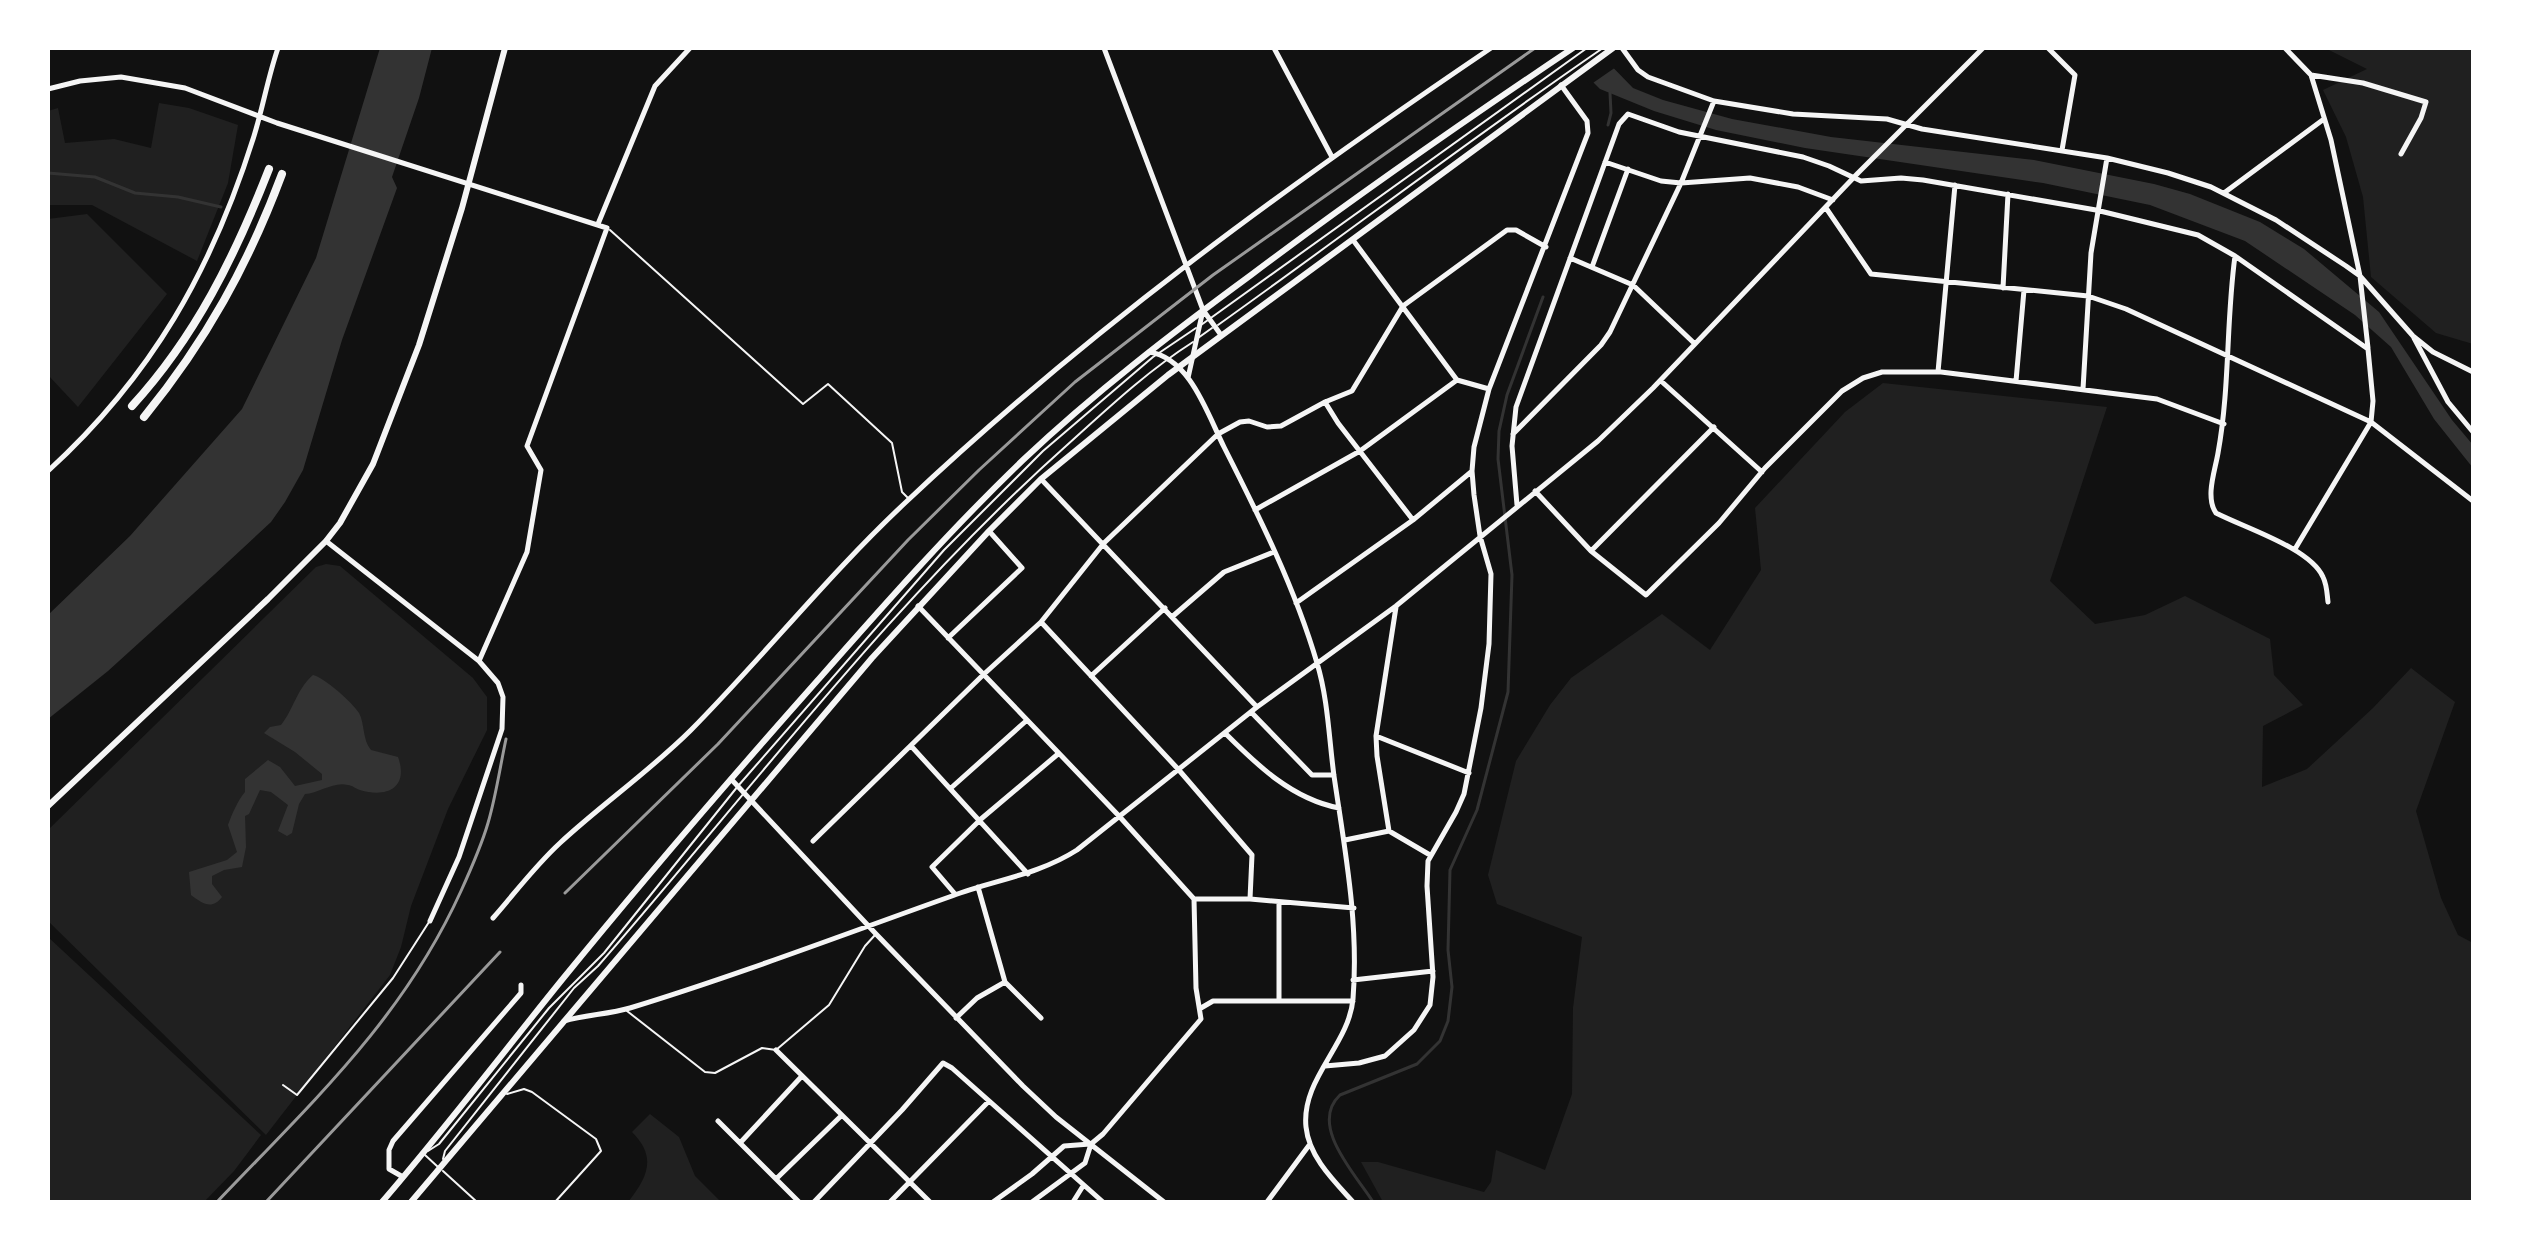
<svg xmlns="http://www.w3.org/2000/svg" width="2521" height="1250" font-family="Montserrat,sans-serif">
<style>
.green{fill:#202020}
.water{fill:#333}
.pier{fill:#111}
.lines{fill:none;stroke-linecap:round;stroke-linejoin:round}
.stream{stroke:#333;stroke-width:3}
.service{stroke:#f5f5f5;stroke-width:2}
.minor{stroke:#f5f5f5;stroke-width:5}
.tertiary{stroke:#f5f5f5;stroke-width:6}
.secondary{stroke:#f5f5f5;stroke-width:6}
.trunk{stroke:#f5f5f5;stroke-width:8}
.rail{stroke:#9a9a9a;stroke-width:3}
</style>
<rect width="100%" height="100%" fill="#111"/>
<path class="green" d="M2325 48H2473V344L2436 333 2371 277 2363 197 2346 137 2323 90 2367 69Z
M159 103 189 108 238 125 228 183 197 261 92 205H48V111L58 108 65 143 114 139 151 148Z
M87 214 167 294 78 407 48 375V219Z
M1883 383 2107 407 2050 581 2095 624 2145 615 2185 596 2270 639 2274 675 2303 705 2263 726 2262 787 2307 769 2373 708 2411 668 2455 702 2416 811 2441 898 2458 935 2473 943V1202H1383L1361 1162H1378L1484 1192 1491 1182 1496 1150 1545 1170 1572 1094 1573 1008 1582 937 1497 904 1488 875 1516 761 1550 705 1571 678 1662 614 1710 650 1761 570 1755 508 1845 412Z
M326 564 340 566 473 678 487 697V730L448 809 411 906 401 947 390 975 266 1135 48 921V830L316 567Z
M48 937 261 1135 234 1171 204 1202H48Z
M650 1114 679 1137 695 1176 721 1202H628C648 1177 657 1157 632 1132Z"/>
<path class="water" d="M380 48H432L419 98 392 177 397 188 342 340 303 470 285 502 271 522 215 574 108 671 48 719V615L130 536 242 409 316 258Z
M1594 48 1633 88 1663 100 1732 119 1831 137 2034 160 2154 184 2190 194 2260 222 2304 249 2379 312 2452 420 2473 445V468L2434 419 2391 347 2355 315 2245 241 2150 205 2043 183 1805 148 1716 130 1654 111 1600 89 1587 76Z
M313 675C325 678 352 702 359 713 365 724 362 739 371 750L398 757C409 788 387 798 360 790 356 789 352 785 348 785 334 781 319 793 305 794L299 804 292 833 287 836 278 831 288 805 271 792 260 790 249 814 245 816 246 847 242 867 224 870 212 876V884L222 897C212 910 203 904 191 895L189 872 227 860 237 852 228 825C232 814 238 800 245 792V779L268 760 280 767 295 786 322 780V774L295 752 264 733 270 727 281 725C294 709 296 690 313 675Z"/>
<path class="pier" d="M1565 48H1600L1616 67 1590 85Z"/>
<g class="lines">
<path class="stream" d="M1608 125 1611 113 1610 93
M48 173 95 177 135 193 178 197 221 207
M1373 1202C1356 1175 1308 1125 1340 1095L1417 1064 1440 1041 1448 1021 1452 987 1448 950 1450 870 1477 810 1508 692 1512 575 1498 459 1499 431 1507 395 1543 297"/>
<path class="service" d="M610 230 803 404 828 384 892 443 902 492 908 498
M1201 325 1587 48
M1218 325C1347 233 1473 137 1603 48
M1198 338 1212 328
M627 1011 705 1072 715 1073 762 1048 776 1050 829 1005 865 946 875 935
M283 1085 297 1095 393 978 429 922
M507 1094 524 1089 532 1092 596 1139 601 1151 555 1202
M428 1151 439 1144 549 1008 604 953 738 786 944 550 1043 451 1153 357 1196 328
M425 1155 438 1167
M443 1159 445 1151 574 988 598 966C751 790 892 601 1066 446 1107 409 1146 372 1193 342
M443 1171 477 1202"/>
<path class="minor" d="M1104 48 1203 310 1221 335
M1274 48 1332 157
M1622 48 1638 70 1648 77 1714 101 1793 114 1887 119 1922 129 2107 158 2168 173 2211 187 2276 220 2346 266 2360 276 2413 336 2433 352 2473 372
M2048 48 2075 75 2062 150
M2285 48 2311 75 2331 140 2360 276 2368 348
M2311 75 2363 83 2426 102 2421 118 2401 154
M48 89 80 81 121 77 185 88 277 123 607 228 527 446 541 470 527 552 479 661
M1605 162 1661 181 1681 183 1750 178 1798 187 1833 200
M2224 193 2324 119
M1826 208 1871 274 2088 296 2126 309 2371 422 2473 501
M598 224 655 86 690 48
M1353 240 1457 380 1489 389
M2235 256C2226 322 2230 387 2218 453 2215 471 2205 497 2216 513 2245 528 2310 548 2323 577 2327 585 2327 594 2328 602
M1570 258 1633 285 1695 344
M1592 267 1628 169
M2003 288 2008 194
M2414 338 2448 402 2473 432
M1149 352C1190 358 1207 413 1224 447 1259 516 1295 588 1317 663 1328 699 1329 739 1334 776 1345 851 1359 923 1353 999 1349 1045 1301 1079 1306 1127 1309 1157 1334 1181 1353 1202
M1938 372 1955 185
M1188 378 1203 310
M1661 381 1762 472
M2016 381 2024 290
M2083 389 2091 253 2107 158
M1325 402 1338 423 1413 520
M1513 434 1601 345 1610 332 1681 183 1714 101
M48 471C152 376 212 270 254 136 263 107 268 77 278 48
M1041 479 1257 707
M1535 491 1591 551 1646 595 1719 523 1765 468 1842 391 1863 378 1882 372H1941L2157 399 2224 424
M1517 505 1512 446 1516 407 1619 124 1628 114 1679 132 1803 157 1829 166 1861 181 1901 178 1923 180 2096 210 2198 235 2235 256 2368 349 2373 401 2371 422 2295 549
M1255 510 1360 451 1457 380
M326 541 479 661 498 683 503 697 502 729 459 857 430 921
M1591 551 1714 427
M1296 603 1413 520 1471 472
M918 606 1119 816 1194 899 1196 988 1201 1019 1103 1134 1091 1144
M1173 616 1224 572 1274 552
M1041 622 1178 769 1252 855 1250 899
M948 638 1022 568 989 531
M1091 676 1165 608
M1251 712 1312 775H1334
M1225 733C1257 765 1292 799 1339 808
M1376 736 1469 773
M912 747 1028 874
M731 779 876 934 1023 1086 1056 1117 1164 1202
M951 788 1026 721
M1389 831 1377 756 1376 736 1396 607
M1345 840 1389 831 1430 855
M813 841 983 675 1041 622 1104 543 1218 434 1240 422 1249 421 1267 427 1281 426 1325 402 1352 391 1403 306 1507 230H1516L1546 247
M978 887 1005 982 1041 1018
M955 894 932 867 981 819 1058 754
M1194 899H1250L1354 908
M493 918C515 893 535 866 560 843 602 804 650 771 691 730 764 656 830 573 906 502 1086 332 1287 186 1491 48
M1353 980 1433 971
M1279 1001V902
M1201 1008 1213 1001H1353
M956 1018 977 998 1005 982
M564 1021C586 1015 609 1014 630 1008 738 975 845 934 952 896 994 880 1038 875 1077 850L1257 707 1396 606 1598 441 1653 388 1858 173 1983 48
M776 1050 930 1202
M1325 1066 1359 1063 1385 1056 1414 1030 1430 1005 1433 977 1427 886 1428 861 1456 812 1464 794 1481 708 1489 644 1491 574 1480 536 1474 495 1472 471 1474 447 1489 389 1588 133 1587 121 1561 85
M718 1121 799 1202
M740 1143 802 1076
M403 1177 389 1169V1150L393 1141 521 993V985
M776 1179 841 1116
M814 1202 902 1110 943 1063 952 1068 1103 1202
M890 1202 989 1101
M993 1202 1032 1174 1064 1146 1090 1144
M1032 1202 1085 1163 1091 1144
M1073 1202 1083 1186
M1267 1202 1310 1144"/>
<path class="tertiary" d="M48 806 268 599 326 541 340 523 373 464 419 345 462 208 505 48"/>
<path class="secondary" d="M382 1202C444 1130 502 1054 561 981 644 879 730 779 817 681 884 605 950 530 1023 460 1094 393 1172 333 1251 275 1356 196 1464 121 1573 48
M411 1202 872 658 989 531 1041 479 1168 375 1613 48"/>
<path class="trunk" d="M132 406C196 336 235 256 269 169
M144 417C206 341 248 265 282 174"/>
<path class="rail" d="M565 893 718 744 908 540 979 470 1075 382 1213 275 1535 48
M217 1202C312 1102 403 1019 461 891 471 869 481 847 488 823 496 796 500 767 506 739
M266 1202 500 952"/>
</g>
<rect width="2521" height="1250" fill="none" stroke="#ffffff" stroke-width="100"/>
</svg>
